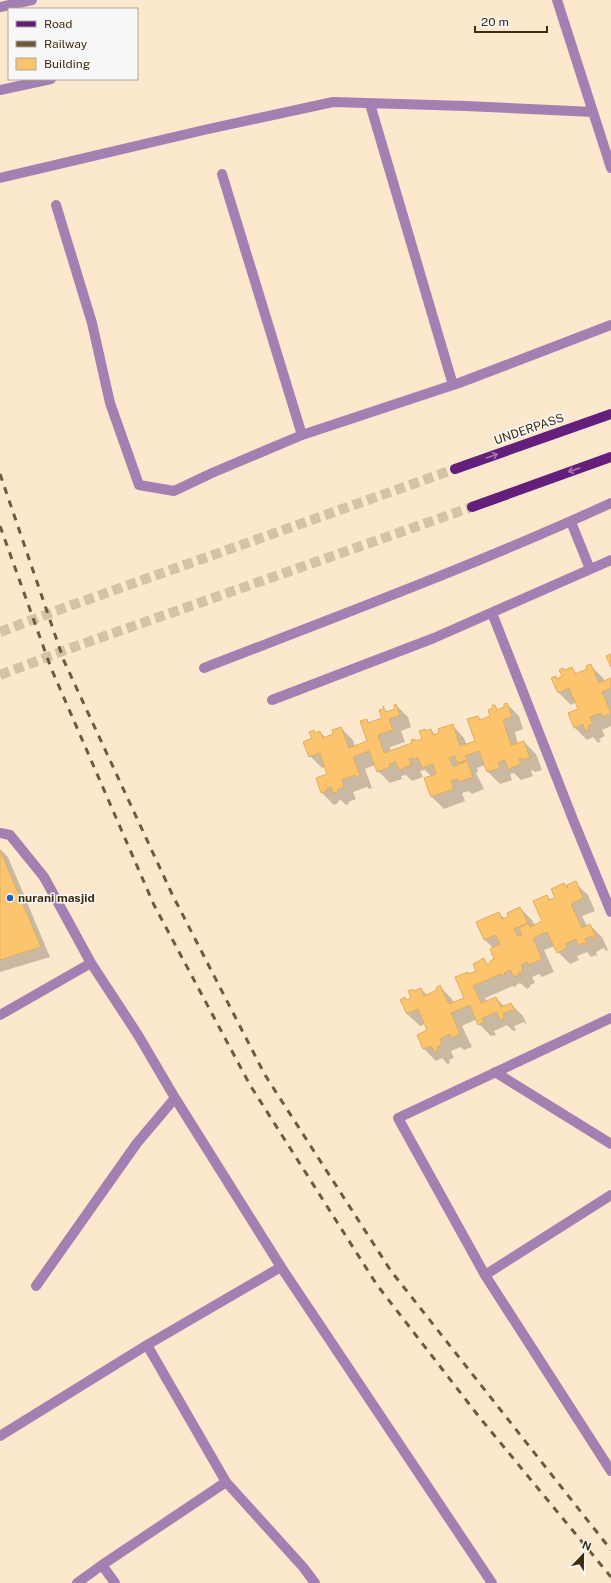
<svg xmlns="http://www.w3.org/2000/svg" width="611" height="1583" font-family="'Public Sans',sans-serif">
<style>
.shadow{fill:#0003}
.building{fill:#fdc46e;stroke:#dead64}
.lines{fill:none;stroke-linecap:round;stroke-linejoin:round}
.major-tunnel{stroke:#d6c2a6;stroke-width:10;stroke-dasharray:10 5;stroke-linecap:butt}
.minor{stroke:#a380b1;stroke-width:10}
.major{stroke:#641f7c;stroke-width:10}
.rail{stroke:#6f5b3c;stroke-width:3;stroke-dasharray:7 7;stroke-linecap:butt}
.oneway{stroke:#9f76ae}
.poi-dot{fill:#2163b4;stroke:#f8f8f8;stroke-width:1.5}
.labels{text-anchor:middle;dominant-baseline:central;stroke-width:3;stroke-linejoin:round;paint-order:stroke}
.street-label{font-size:12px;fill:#402c0d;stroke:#f8f8f8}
.poi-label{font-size:12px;font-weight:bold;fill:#402c0d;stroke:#f8f8f8;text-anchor:start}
</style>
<rect width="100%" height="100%" fill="#fce8cc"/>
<path class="shadow" d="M591 666 603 678 605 681 611 679V726L602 730 605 736 599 739 601 741 598 743 593 737 587 740 575 728 579 710 576 702 571 705 558 692 556 677 558 679 563 677 565 671 571 668 577 674 588 669Z
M507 704 519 716 523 729 515 732 518 744 524 742 536 754 542 770 535 772 533 770 531 771 533 776 521 780 514 773 510 774 512 780 500 784 488 772 485 765 477 768 478 772 476 773 484 789 472 794 469 791 462 793 465 801 444 809 432 797 425 779 432 777 425 770 420 771 423 777 412 781 406 775 401 776 402 779 390 783 378 771 375 765 365 769 372 788 369 789 367 787 353 792 356 799 348 802 349 804 346 805 341 800 338 801V803L334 805 322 793 317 779 329 774 326 767 322 768 310 756 314 731 316 734 320 732 326 738 334 735 341 728 353 740 355 747 369 742 366 720 370 723 383 718 384 709 387 712 396 709V705L408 717 411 727 401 731 405 742 390 747 391 751 413 744 415 740 416 742 423 740 426 732 431 730 436 736 452 725 464 738 467 745 476 742 478 717 481 720 492 717 495 706 499 710 506 708Z
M0 849 8 857 50 957 0 972Z
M575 883 588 895 595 911 582 916 587 926 590 925 602 937 608 950 606 951 604 948 596 952 598 957 596 955 591 957 587 952 577 956 579 960 570 964 558 952 555 946 544 950 554 972 542 977 539 974 532 977 535 983 530 985V987L527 989 520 983 516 985V987H515L513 986 485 998 486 1002 496 998 505 1007 511 1004 523 1016 527 1025 524 1022 514 1026 516 1030 513 1031 507 1025 494 1031 496 1035 491 1036 479 1024 477 1019 462 1026 472 1047 464 1050 461 1047 451 1051 454 1058 449 1060 450 1063 447 1064 442 1058 436 1061 424 1049 428 1031 425 1024 420 1026 407 1014 405 999 407 1001 413 998 414 992 421 989 427 995 438 990 440 987 452 999 454 1003 465 998 468 973 470 975 477 972 484 960 489 965 496 959 493 948 485 940 477 922 499 913 505 919 509 917 520 908 532 920 535 926 543 922 547 896 551 900 556 898 564 884 571 890Z"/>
<path class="building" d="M611 654V667L606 656Z
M591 664 599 683 611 678V688L602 692 611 713 602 717 601 713 590 717 593 724 588 726 589 729 585 731 583 724 574 728 568 713 578 709 569 688 558 693 551 678 556 676 557 679 562 676 559 670 563 668 565 670 572 667 575 674 587 669 586 666Z
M507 703 512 717 503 720 511 745 524 741 530 758 522 760 521 758 519 759 521 764 508 769 505 760 498 762 500 768 487 772 479 751 465 756 467 760 457 763 455 756 449 758 453 767 467 761 473 777 459 782 458 779 451 781 454 789 431 797 424 778 436 774 433 764 422 768 418 758 414 759 412 758 409 759 411 765 399 770 396 762 389 764 390 767 377 772 369 751 353 757 360 775 356 777 355 775 342 780 344 787 337 790 338 792 333 793 331 787 326 789 327 791 321 793 316 778 327 774 320 753 309 757 303 742 312 738 309 732 314 730 315 733 320 731 323 738 333 734 332 730 341 727 349 748 367 741 360 721 367 719 368 723 382 718 379 710 384 709 383 706 386 712 395 709 394 705 396 704 400 715 389 719 393 730 378 735 384 753 412 743 411 740 415 739V741L422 739 419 731 425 729 426 731 431 729 433 735 439 733 438 729 453 724 460 746 475 741 467 719 478 716 480 720 490 716 488 710 493 708 492 705H495L497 710 504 707V704Z
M0 850 41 947 0 960Z
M576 881 583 898 571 904 582 928 590 924 596 938 593 939 592 936 585 939 587 945H585L584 943 578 945 576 939 565 944 567 948 557 953 547 932 533 938 542 959 529 965 527 962 521 965 523 971 518 973 519 975 514 977 510 970 504 973 505 974 502 976 501 974 473 986 481 1003 496 997 501 1007 511 1003 516 1013 514 1014 512 1010 503 1014 505 1020 504 1018 500 1020 497 1012 482 1018 484 1022 478 1025 470 1005 451 1013 460 1034 451 1038 450 1034 440 1039 442 1045 437 1047 438 1051 435 1052 431 1046 423 1049 417 1035 427 1030 418 1009 407 1014 400 1000 405 997 406 1000 411 998 408 991 413 989 414 991 421 988 424 996 437 990 436 988 440 985 449 1004 464 998 455 977 468 972 469 974 476 971 473 964 484 958 487 965 490 963V961L494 959 490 949 500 944 496 935 484 940 476 922 499 912 502 919 508 917 507 913 520 907 528 923 514 929 517 936 522 935 519 928 528 923 530 927 542 921 533 901 547 895 549 900 555 898 551 889 564 883 567 888H568L567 885Z"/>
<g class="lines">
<path class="major-tunnel" d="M0 632 61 609 455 469
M0 675 71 648 472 507"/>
<path class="minor" d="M557 0 611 168
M0 7 32 0
M0 90 51 79
M370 104 453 385
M222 174 302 435
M0 178 204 130 333 102 466 106 593 112
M56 205 92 323 110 403 139 485 174 491 212 473 302 435 459 383 611 325
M571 522 590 569
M492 613 574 822 611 912
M204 668C341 615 478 564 611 503
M272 700 434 638 611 560
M0 833 10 835 44 877 91 963 138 1035 175 1098 281 1267 492 1583
M0 1015 91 963
M611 1018 398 1118 485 1275 611 1195
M495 1072 611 1144
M485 1275 611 1471
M36 1286 137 1143 175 1098
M0 1436 147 1345 281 1267
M226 1482 303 1567 315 1583
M77 1583 102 1565
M115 1583 102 1565 226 1482 147 1345"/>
<path class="major" d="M455 469 611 414
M472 507 611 457"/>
<path class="rail" d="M0 474 64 661 172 894 265 1075 391 1271 611 1550
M0 526 51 668 154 905 250 1085 377 1285 480 1418 611 1577"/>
</g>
<defs><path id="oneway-shaft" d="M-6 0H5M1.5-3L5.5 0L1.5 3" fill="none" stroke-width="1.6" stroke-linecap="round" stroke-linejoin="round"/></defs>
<g class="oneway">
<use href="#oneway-shaft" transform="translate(492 456) rotate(-19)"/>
<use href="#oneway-shaft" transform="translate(574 470) rotate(161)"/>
</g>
<circle class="poi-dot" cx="10" cy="898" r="4"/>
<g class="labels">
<g class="street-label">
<text transform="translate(529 429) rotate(-19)">UNDERPASS</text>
</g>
<g class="poi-label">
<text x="18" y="898">nurani masjid</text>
</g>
</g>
<rect x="8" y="8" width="130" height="72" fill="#f8f8f8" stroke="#aea69a"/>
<rect x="16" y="21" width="20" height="6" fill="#641f7c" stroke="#aea69a"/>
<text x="44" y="28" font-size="12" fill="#402c0d">Road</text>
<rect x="16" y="41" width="20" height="6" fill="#6f5b3c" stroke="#aea69a"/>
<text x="44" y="48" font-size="12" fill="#402c0d">Railway</text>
<rect x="16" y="58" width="20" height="12" fill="#fdc46e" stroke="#aea69a"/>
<text x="44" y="68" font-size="12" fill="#402c0d">Building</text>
<g transform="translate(583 1555) rotate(22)" stroke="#f8f8f8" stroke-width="3" paint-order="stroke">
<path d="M0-3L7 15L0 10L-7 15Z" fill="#402c0d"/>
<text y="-6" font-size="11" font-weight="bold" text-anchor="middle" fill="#402c0d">N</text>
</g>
<path d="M475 26v6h72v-6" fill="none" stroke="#402c0d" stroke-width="2"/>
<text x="481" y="26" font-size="12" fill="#402c0d" stroke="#f8f8f8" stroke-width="3" paint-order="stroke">20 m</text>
</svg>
